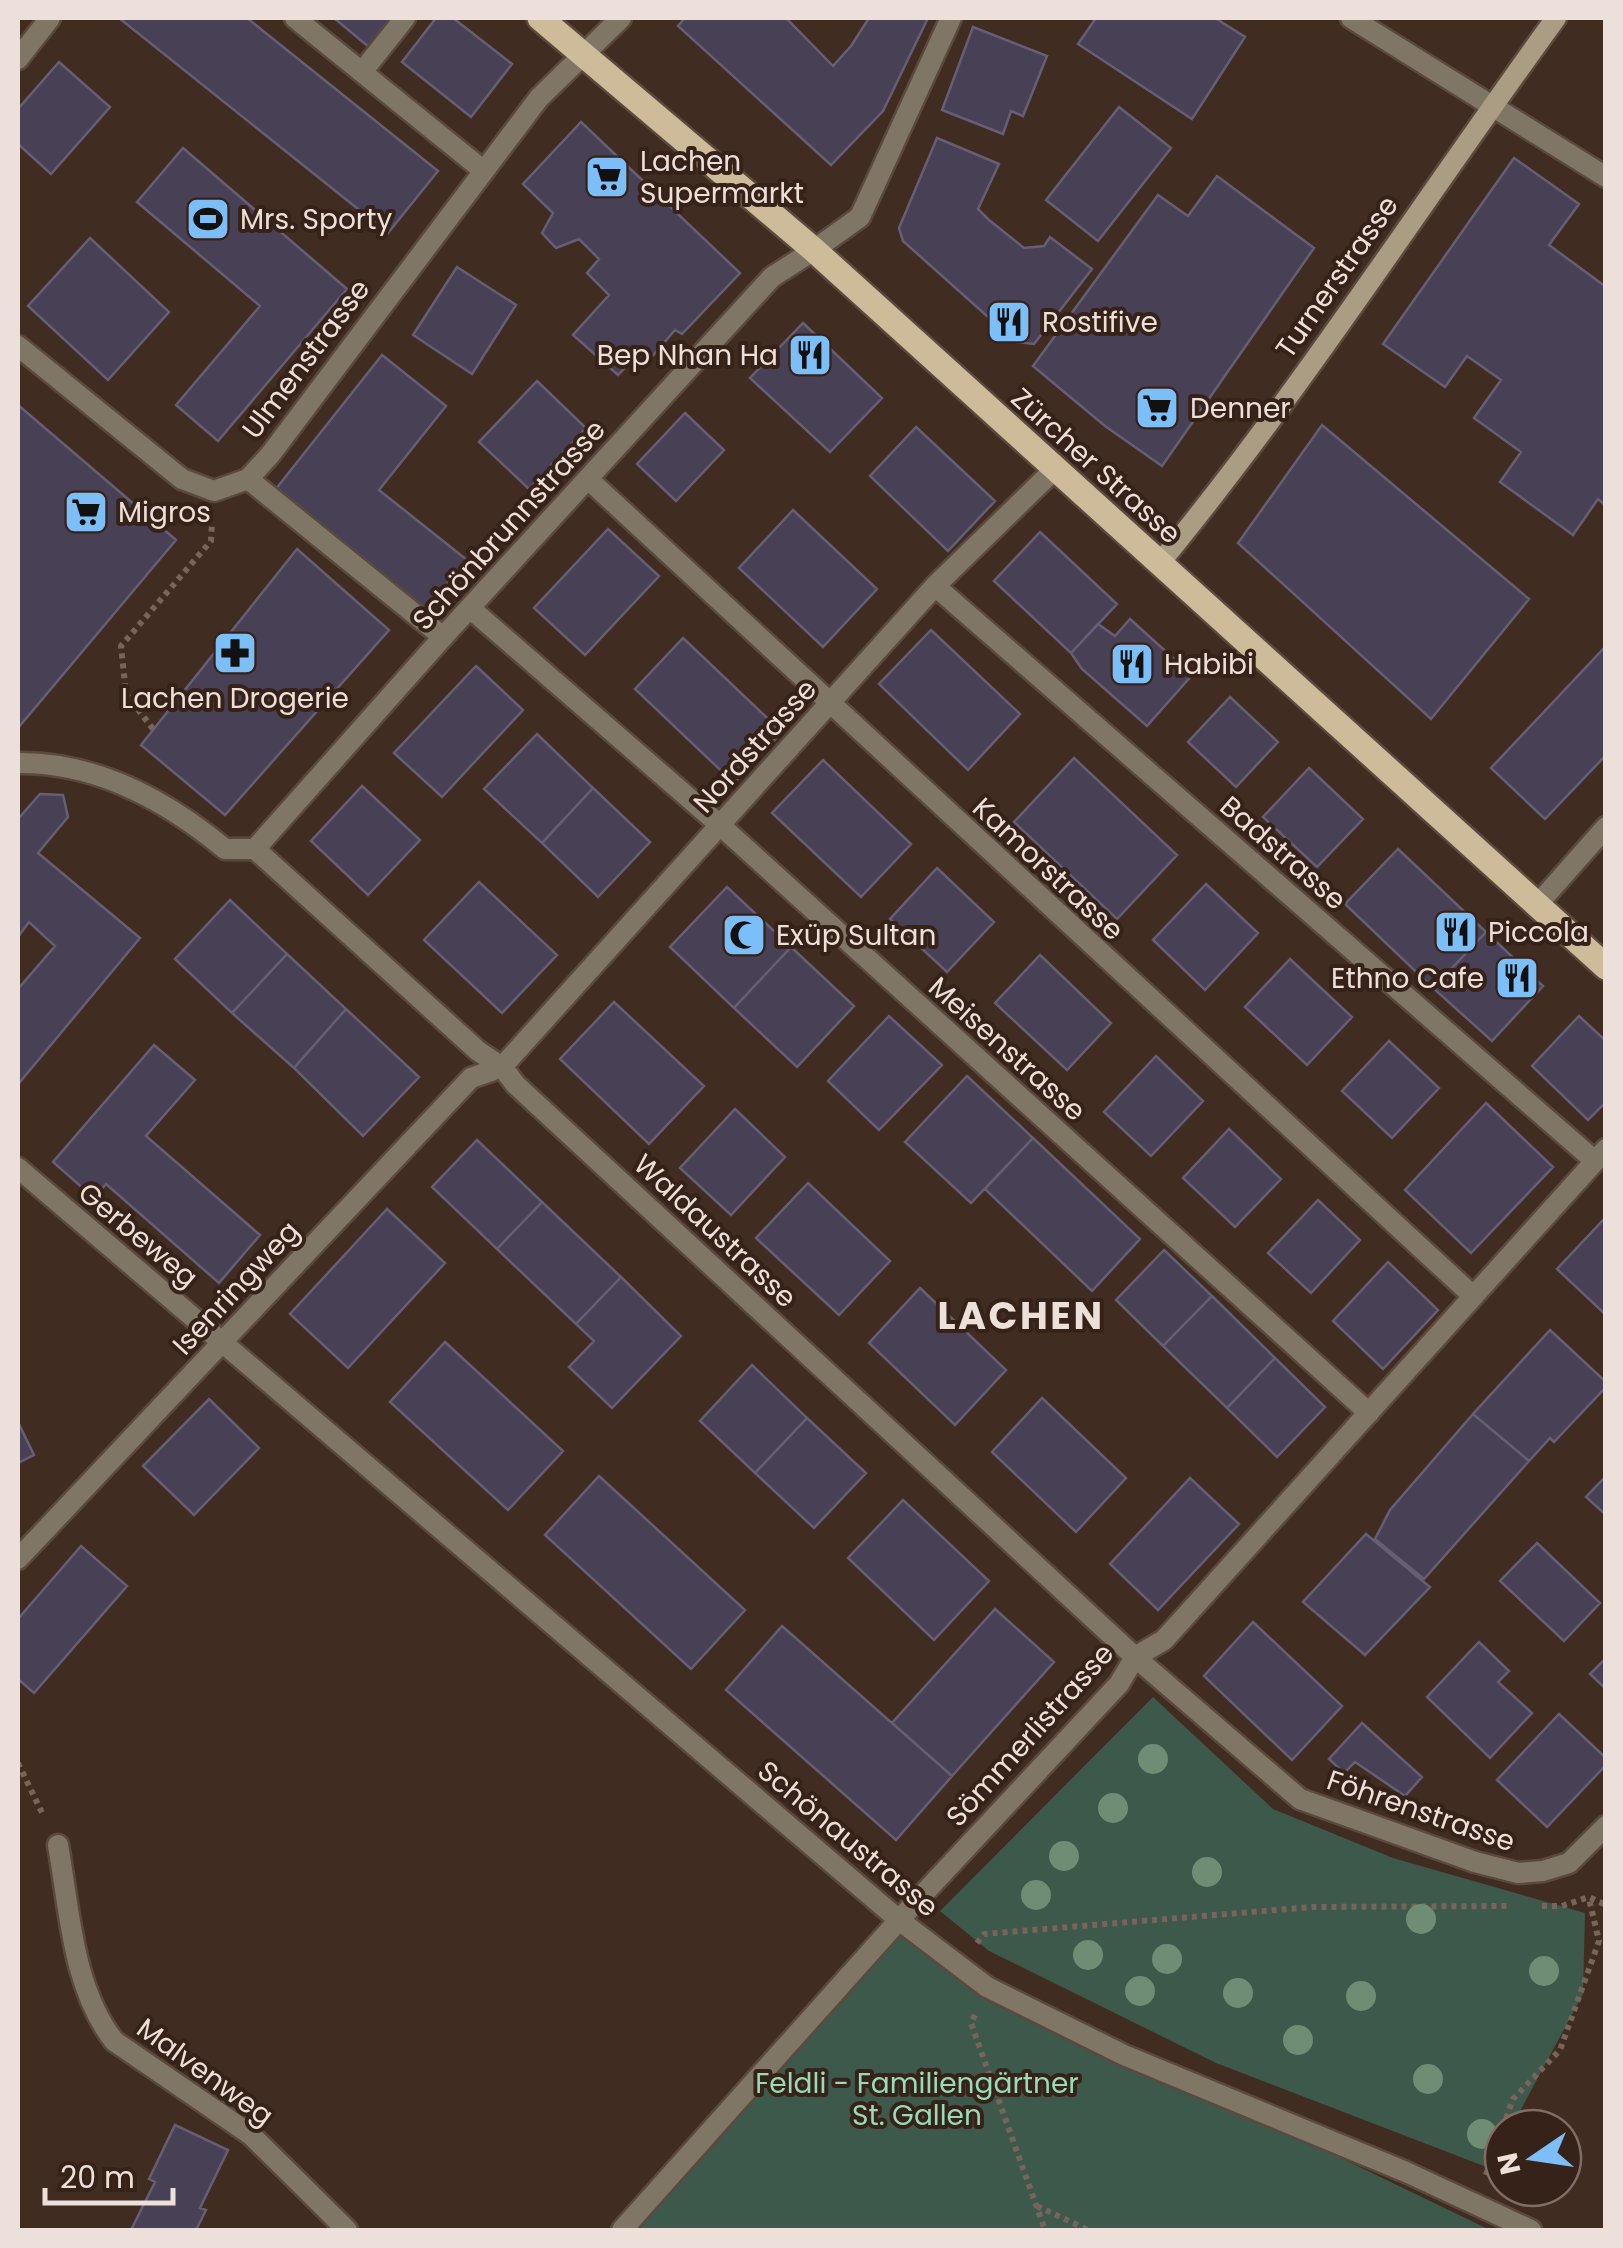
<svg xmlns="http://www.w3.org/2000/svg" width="1623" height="2248" font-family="Poppins,sans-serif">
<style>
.green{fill:#3d594b}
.building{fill:#484156;stroke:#655e74;stroke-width:2.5}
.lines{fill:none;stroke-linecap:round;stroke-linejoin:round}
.lane-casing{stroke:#5c493e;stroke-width:25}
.street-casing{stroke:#5c493e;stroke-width:25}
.secondary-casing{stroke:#5c493e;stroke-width:25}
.primary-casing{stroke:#5c493e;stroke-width:30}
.path{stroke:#77645b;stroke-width:6;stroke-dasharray:5 5;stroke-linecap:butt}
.lane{stroke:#7f7666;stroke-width:20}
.street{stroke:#7f7666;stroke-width:20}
.secondary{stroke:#ab9d83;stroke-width:20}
.primary{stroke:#cdbb9a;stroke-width:25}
.tree{fill:#6f8d74}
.labels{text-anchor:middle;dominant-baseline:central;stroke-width:8;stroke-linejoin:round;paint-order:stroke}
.poi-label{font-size:28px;fill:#eddfd9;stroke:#362218;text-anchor:start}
.street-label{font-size:28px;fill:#eddfd9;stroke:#362218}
.park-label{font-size:28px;fill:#95dcb7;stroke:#362218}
.district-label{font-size:38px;font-weight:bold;letter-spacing:2.5px;fill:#eddfd9;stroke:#362218}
</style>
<rect width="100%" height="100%" fill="#402c21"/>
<path class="green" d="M1153 1697 1273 1809 1393 1858 1585 1913 1583 1994 1511 2128H1503V2142L1489 2168 1216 2063 989 1951 940 1911Z
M899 1920 987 1987 1490 2230H623Z"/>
<path class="building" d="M119 18H247L438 171 388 233Z
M334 18H395L370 48Z
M436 18H453L512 64 471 117 402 62Z
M685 18H786L833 66 851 46 869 18H928L883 111 831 165 678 26Z
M1096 18H1215L1245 37 1192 119 1078 44Z
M973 27 1047 56 1023 116 1011 111 1003 134 942 110Z
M59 62 110 107 51 174 18 144V109Z
M1119 107 1171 148 1098 241 1046 200Z
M581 122 740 273 682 334 675 330 649 360 640 352 618 375 573 335 609 295 587 273 599 259 579 239 556 248 542 233 553 213 523 184Z
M937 138 999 164 978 209 989 220 1024 248 1044 246 1050 237 1092 269 1034 344 1016 342 903 241 899 228Z
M183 148 347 289 218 441 176 405 260 306 137 202Z
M1514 158 1579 204 1549 245 1606 287V506L1598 499 1573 535 1500 482 1521 452 1474 418 1501 380 1467 356 1445 387 1383 344Z
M1217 176 1314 248 1162 466 1105 426 1033 366 1158 195 1188 216Z
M90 238 169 312 108 380 28 306Z
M457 267 516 305 472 374 413 335Z
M803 323 882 398 830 452 750 378Z
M382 355 446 406 379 490 467 560 426 611 275 490Z
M537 381 586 428 529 489 479 442Z
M18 405 176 540 18 728Z
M685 413 724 450 676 501 637 464Z
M1322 425 1529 599 1431 719 1238 543Z
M916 427 995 501 948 551 870 476Z
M793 510 877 589 823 647 739 568Z
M608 529 659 576 585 655 534 608Z
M1040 532 1117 604 1071 653 994 581Z
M297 549 389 630 225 815 141 745Z
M1130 619 1192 675 1147 726 1082 669 1071 653 1098 624 1115 636Z
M931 630 1020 714 968 770 879 684Z
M683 638 782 732 734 783 635 689Z
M1606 646V755L1545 819 1491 768Z
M476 666 523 710 442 797 394 753Z
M1230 697 1278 742 1236 787 1188 742Z
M537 734 593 788 542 843 484 789Z
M1074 758 1177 855 1117 919 1014 822Z
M823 760 911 844 861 897 772 813Z
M1309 768 1363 819 1317 867 1263 817Z
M362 786 420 840 368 895 311 841Z
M593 788 650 842 598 897 542 843Z
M40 794 63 795 68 817 38 853 140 938 20 1082 18 1080V989L55 946 29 922 18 937V819Z
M1398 849 1486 932 1433 988 1345 904Z
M937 868 994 922 947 972 890 919Z
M479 882 557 955 502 1013 424 940Z
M1206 884 1258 933 1205 990 1153 940Z
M727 887 791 947 734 1008 670 947Z
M230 900 287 954 232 1013 175 959Z
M1486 932 1543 986 1492 1041 1433 988Z
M791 947 854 1006 797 1067 734 1008Z
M287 954 346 1009 294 1068 232 1013Z
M1040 955 1111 1023 1067 1070 995 1003Z
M1290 959 1352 1017 1307 1065 1245 1007Z
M614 1002 704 1086 649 1144 560 1059Z
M346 1009 419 1077 363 1136 294 1068Z
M889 1016 942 1065 879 1130 828 1081Z
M1579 1016 1606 1041V1102L1588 1120 1532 1066Z
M1389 1041 1439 1088 1392 1138 1342 1091Z
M154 1045 195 1080 146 1136 260 1235 219 1283 106 1184 94 1198 53 1162Z
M1156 1056 1203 1101 1151 1156 1104 1112Z
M967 1076 1033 1138 971 1203 905 1142Z
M1486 1103 1553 1167 1471 1253 1405 1190Z
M735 1109 785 1157 731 1215 680 1168Z
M1229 1129 1281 1179 1235 1227 1183 1178Z
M1033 1138 1140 1239 1092 1291 985 1189Z
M477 1140 542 1202 497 1249 432 1187Z
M808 1183 890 1261 839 1315 756 1238Z
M1318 1200 1360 1240 1311 1293 1268 1253Z
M542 1202 621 1277 576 1324 497 1249Z
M387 1209 445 1263 348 1368 290 1314Z
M1606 1217V1315L1557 1269Z
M1164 1250 1212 1296 1163 1346 1116 1300Z
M1388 1262 1438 1310 1383 1369 1333 1321Z
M621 1277 681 1336 612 1408 569 1367 594 1341 576 1324Z
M920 1288 1006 1370 955 1425 869 1343Z
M1212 1296 1275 1358 1227 1408 1163 1346Z
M1550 1330 1606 1382V1387L1554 1442 1550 1438 1529 1461 1473 1414Z
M445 1342 563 1451 508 1510 390 1402Z
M1275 1358 1325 1407 1277 1457 1227 1408Z
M752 1365 807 1418 755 1473 700 1421Z
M1042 1398 1126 1478 1076 1532 992 1452Z
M209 1399 259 1448 194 1515 143 1466Z
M1473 1414 1529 1461 1424 1579 1375 1539 1390 1510Z
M807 1418 866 1473 814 1528 755 1473Z
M18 1422 34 1455 18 1463Z
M599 1476 745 1610 691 1669 545 1535Z
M1606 1476V1515L1586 1497Z
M1190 1478 1239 1524 1158 1610 1110 1564Z
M903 1500 989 1581 934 1640 848 1558Z
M1366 1534 1430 1587 1365 1655 1303 1602Z
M1537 1543 1600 1603 1564 1641 1500 1581Z
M81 1546 127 1586 34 1693 18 1679V1619Z
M995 1609 1054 1662 952 1776 892 1723Z
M1253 1622 1342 1706 1292 1760 1204 1676Z
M782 1626 952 1776 896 1840 726 1690Z
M1479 1642 1509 1671 1498 1682 1532 1713 1490 1758 1427 1697Z
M1606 1658V1689L1590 1674Z
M1559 1714 1606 1758V1765L1547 1827 1497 1780Z
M1362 1723 1422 1777 1405 1796 1355 1762 1344 1773 1329 1759Z
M175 2125 228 2150 200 2208 206 2210 196 2230H131L155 2182 149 2179Z"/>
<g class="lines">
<defs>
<path id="lane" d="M362 72 405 18
M814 250 860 217 951 18
M248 479 443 637
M18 763C96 762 166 800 225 849H255"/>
<path id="street" d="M295 18 484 171
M1351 18 1606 177
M18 59 50 18
M814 250 772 277 443 637 255 849 478 1051 502 1067 516 1085 1135 1657 1300 1799 1475 1862 1518 1873 1543 1871 1569 1863 1606 1826
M18 346 182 479 214 491 248 479 270 455 539 98 621 18
M588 479 1473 1296
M935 586 1595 1161
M471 609 721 826 1369 1413
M1538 904 1606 827
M18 1168 899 1920 987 1987 1124 2055 1406 2172 1531 2230
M18 1559 471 1078 502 1067 935 586 1055 469
M58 1845C70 1912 72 1986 114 2041L251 2135 347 2230
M622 2230 899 1920 1119 1684 1135 1657 1164 1640 1606 1149"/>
<path id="secondary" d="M1159 564C1302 390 1424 199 1556 18"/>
<path id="primary" d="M540 18 814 250 1606 967"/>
</defs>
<use href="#lane" class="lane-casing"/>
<use href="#street" class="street-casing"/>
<use href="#secondary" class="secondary-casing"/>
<use href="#primary" class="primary-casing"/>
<path class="path" d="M153 729 126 694 121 646 211 541 212 522
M18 1763 44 1817
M1542 1906H1562L1589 1897 1606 1905
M977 1943 984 1934 1312 1907 1509 1906
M975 2015 971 2023 1045 2230
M1486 2175 1513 2099 1560 2050 1599 1941 1589 1899
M1037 2206 1088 2230"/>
<use href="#lane" class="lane"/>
<use href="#street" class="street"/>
<use href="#secondary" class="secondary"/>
<use href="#primary" class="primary"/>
</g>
<g class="tree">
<circle cx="1153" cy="1759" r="15"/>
<circle cx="1113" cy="1808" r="15"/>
<circle cx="1064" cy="1856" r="15"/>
<circle cx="1207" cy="1872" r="15"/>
<circle cx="1036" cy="1895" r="15"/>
<circle cx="1421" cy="1919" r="15"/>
<circle cx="1088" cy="1955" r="15"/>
<circle cx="1167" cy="1959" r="15"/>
<circle cx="1544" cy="1971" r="15"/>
<circle cx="1140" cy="1991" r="15"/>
<circle cx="1238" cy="1993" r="15"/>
<circle cx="1361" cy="1996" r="15"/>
<circle cx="1298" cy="2040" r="15"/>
<circle cx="1428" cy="2079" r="15"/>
<circle cx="1482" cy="2134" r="15"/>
</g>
<defs>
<symbol id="supermarket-square" viewBox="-11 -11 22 22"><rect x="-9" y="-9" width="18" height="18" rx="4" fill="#7bbef8" stroke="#362218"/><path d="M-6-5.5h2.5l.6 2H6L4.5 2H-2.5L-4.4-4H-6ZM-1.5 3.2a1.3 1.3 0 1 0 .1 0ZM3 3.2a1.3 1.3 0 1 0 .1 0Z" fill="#111"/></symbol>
<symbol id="stadium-square" viewBox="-11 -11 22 22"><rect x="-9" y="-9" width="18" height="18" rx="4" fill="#7bbef8" stroke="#362218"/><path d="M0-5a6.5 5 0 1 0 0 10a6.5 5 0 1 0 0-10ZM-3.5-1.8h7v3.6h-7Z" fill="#111"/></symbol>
<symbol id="restaurant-square" viewBox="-11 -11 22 22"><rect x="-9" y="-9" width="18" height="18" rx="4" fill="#7bbef8" stroke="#362218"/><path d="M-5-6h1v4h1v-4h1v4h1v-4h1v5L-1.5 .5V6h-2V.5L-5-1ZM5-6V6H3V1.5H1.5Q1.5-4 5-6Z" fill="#111"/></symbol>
<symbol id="pharmacy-square" viewBox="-11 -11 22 22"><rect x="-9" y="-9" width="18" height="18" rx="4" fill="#7bbef8" stroke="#362218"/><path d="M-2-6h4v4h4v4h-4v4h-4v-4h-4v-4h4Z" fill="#111"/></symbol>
<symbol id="mosque-square" viewBox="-11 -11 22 22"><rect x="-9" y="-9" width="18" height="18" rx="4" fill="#7bbef8" stroke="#362218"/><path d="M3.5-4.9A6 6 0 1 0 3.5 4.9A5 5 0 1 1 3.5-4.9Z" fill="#111"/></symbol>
</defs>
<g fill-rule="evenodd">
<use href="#supermarket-square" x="582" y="152" width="50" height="50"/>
<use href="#stadium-square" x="183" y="194" width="50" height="50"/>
<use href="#restaurant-square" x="984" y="297" width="50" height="50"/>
<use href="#restaurant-square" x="785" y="330" width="50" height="50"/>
<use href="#supermarket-square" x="1132" y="383" width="50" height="50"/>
<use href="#supermarket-square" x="61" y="487" width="50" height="50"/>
<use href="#pharmacy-square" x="210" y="628" width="50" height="50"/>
<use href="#restaurant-square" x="1107" y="639" width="50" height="50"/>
<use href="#restaurant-square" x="1431" y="907" width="50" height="50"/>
<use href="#mosque-square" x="719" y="910" width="50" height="50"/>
<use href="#restaurant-square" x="1492" y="953" width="50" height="50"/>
</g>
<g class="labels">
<g class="poi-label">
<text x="640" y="161">Lachen<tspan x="640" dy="32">Supermarkt</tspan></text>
<text x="240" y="219">Mrs. Sporty</text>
<text x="1042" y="322">Rostifive</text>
<text x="778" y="355" text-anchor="end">Bep Nhan Ha</text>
<text x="1190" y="408">Denner</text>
<text x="118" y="512">Migros</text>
<text x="1164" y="664">Habibi</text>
<text x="235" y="698" text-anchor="middle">Lachen Drogerie</text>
<text x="1488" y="932">Piccola</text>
<text x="776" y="935">Exüp Sultan</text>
<text x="1484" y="978" text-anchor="end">Ethno Cafe</text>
</g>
<g class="street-label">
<text transform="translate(1337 277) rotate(-55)">Turnerstrasse</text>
<text transform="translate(306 359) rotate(-53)">Ulmenstrasse</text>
<text transform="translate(1096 466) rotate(42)">Zürcher Strasse</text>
<text transform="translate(509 525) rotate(-48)">Schönbrunnstrasse</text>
<text transform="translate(755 746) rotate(-48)">Nordstrasse</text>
<text transform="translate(1283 853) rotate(41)">Badstrasse</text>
<text transform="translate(1048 869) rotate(43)">Kamorstrasse</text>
<text transform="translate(1007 1049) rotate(42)">Meisenstrasse</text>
<text transform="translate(715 1231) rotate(43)">Waldaustrasse</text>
<text transform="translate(138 1235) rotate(40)">Gerbeweg</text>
<text transform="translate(236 1288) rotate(-47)">Isenringweg</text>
<text transform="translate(1030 1735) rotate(-48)">Sömmerlistrasse</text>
<text transform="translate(1421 1811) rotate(19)">Föhrenstrasse</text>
<text transform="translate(848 1839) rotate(40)">Schönaustrasse</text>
<text transform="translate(205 2072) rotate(36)">Malvenweg</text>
</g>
<g class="park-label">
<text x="917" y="2083">Feldli - Familiengärtner<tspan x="917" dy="32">St. Gallen</tspan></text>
</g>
<g class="district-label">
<text x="1021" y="1315">LACHEN</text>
</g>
</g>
<rect width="1623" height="2248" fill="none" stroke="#eddfd9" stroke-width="40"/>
<g transform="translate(1533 2158) rotate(257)"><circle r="48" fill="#362218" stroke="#7f6e65" stroke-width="2.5"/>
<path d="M0-8L18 38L0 25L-18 38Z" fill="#7bbef8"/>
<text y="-15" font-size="28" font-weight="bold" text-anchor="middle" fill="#eddfd9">N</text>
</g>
<path d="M45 2188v15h128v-15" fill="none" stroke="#eddfd9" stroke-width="5"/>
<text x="60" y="2188" font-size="30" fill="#eddfd9" stroke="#362218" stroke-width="8" paint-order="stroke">20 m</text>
</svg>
